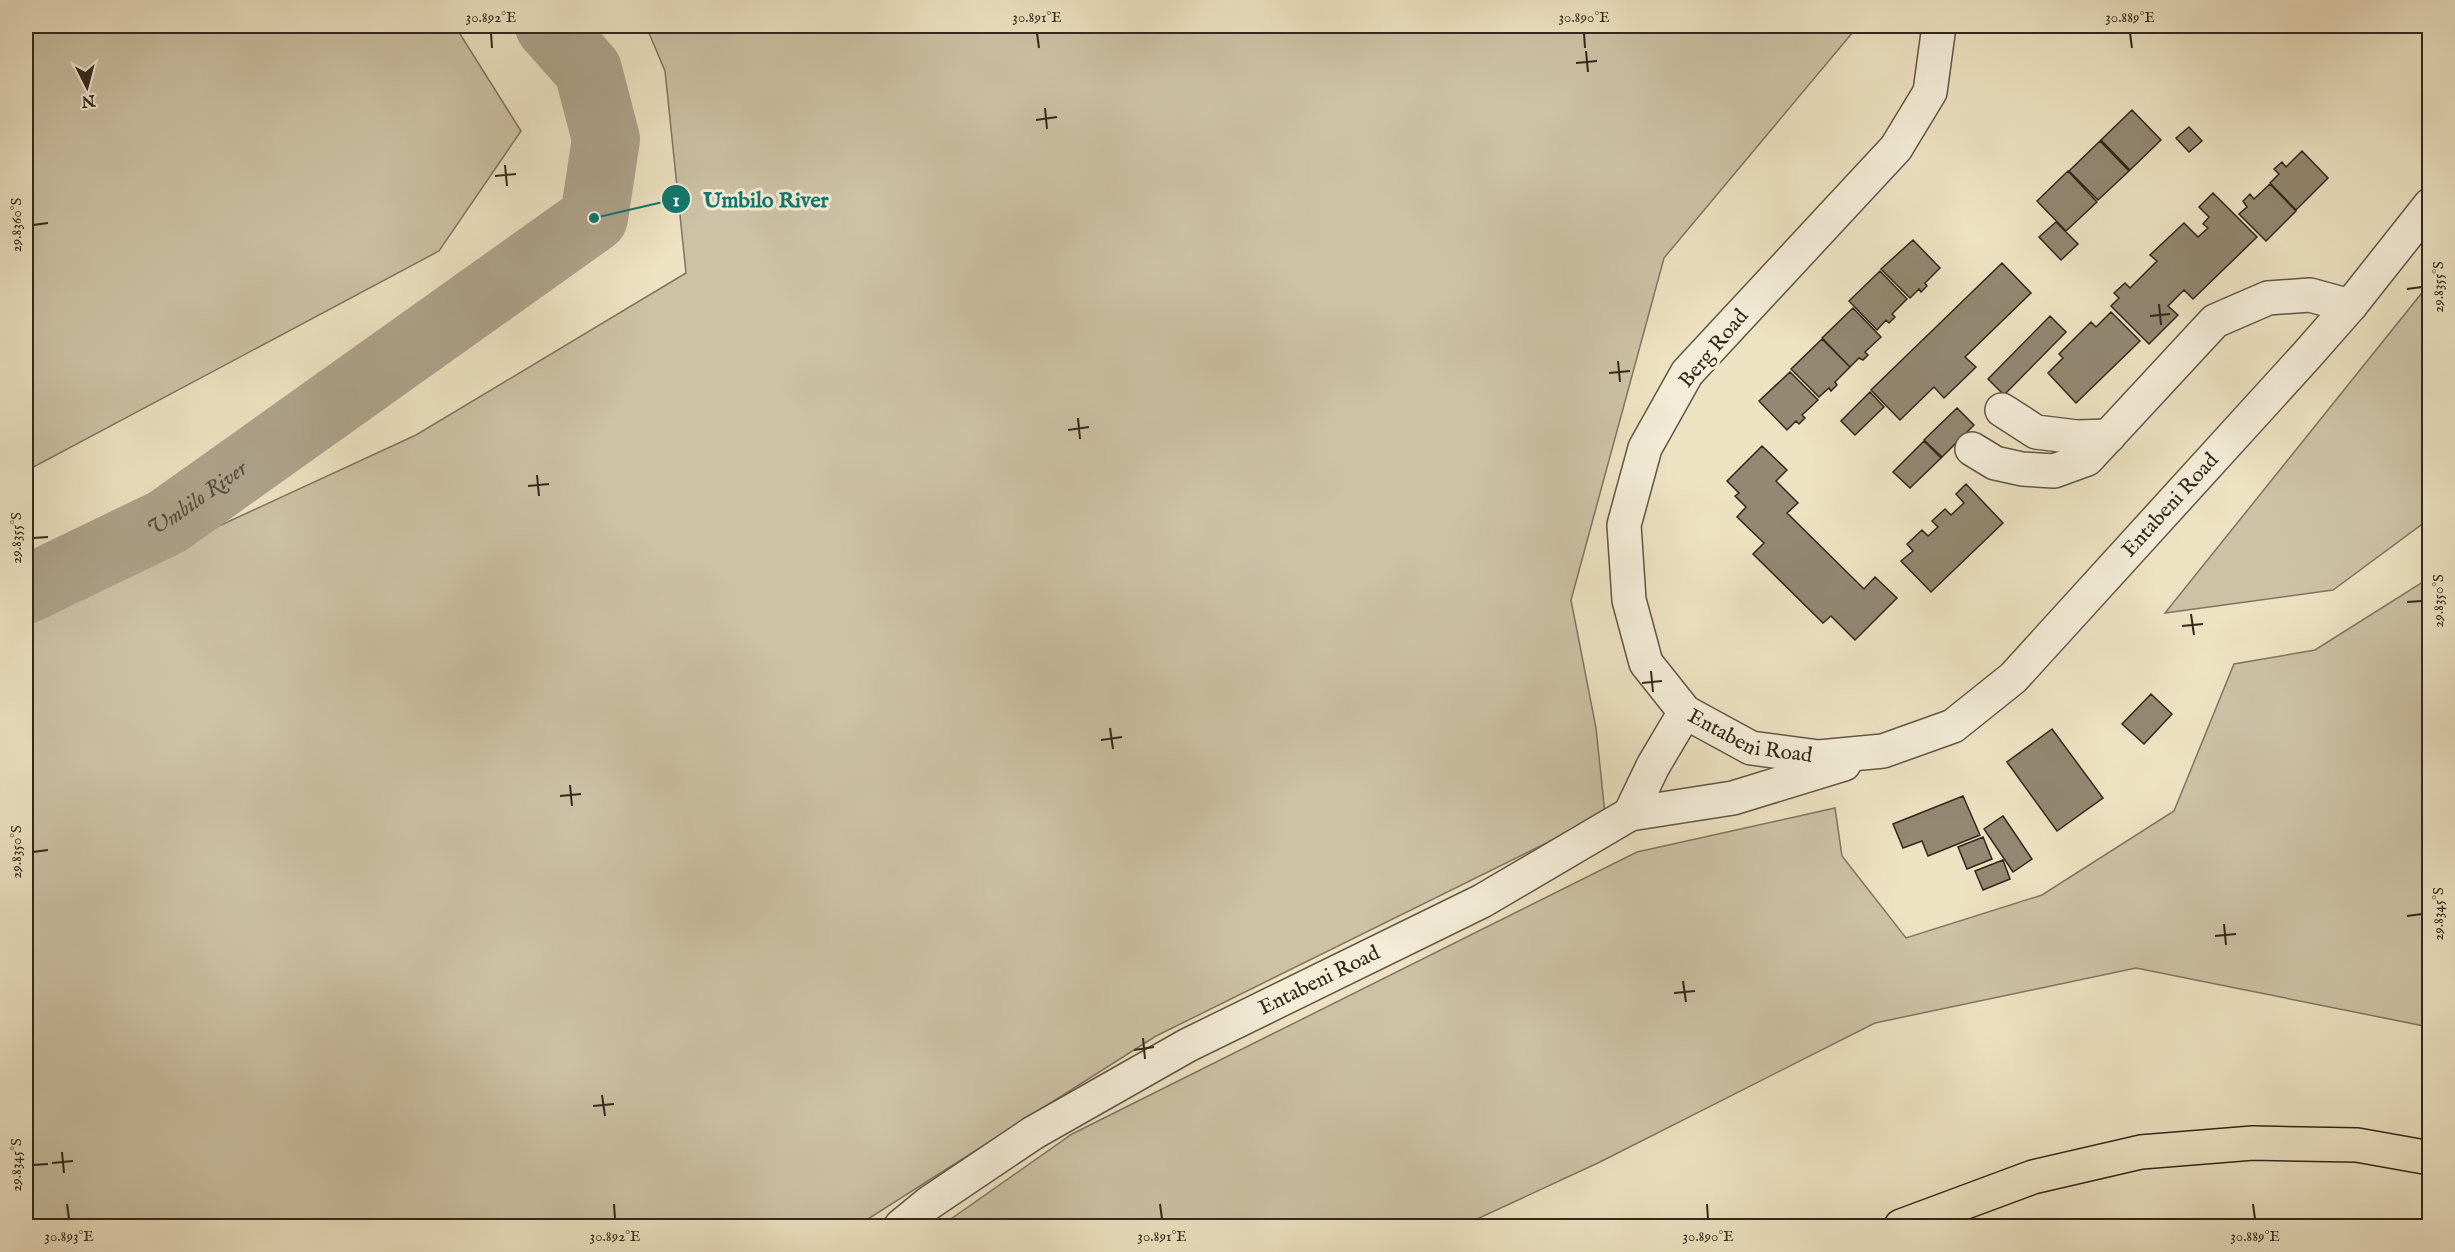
<svg xmlns="http://www.w3.org/2000/svg" width="2455" height="1252" font-family="'IM FELL English',serif">
<style>
.green{fill:#cdc2a6;stroke:#807461;stroke-width:1.5}
.lines{fill:none;stroke-linecap:round;stroke-linejoin:round}
.river{stroke:#ada28a;stroke-width:68}
.building{fill:#938872;stroke:#32271c;stroke-width:1.5}
.minor-casing{stroke:#615646;stroke-width:36}
.highway-casing{stroke:#32271c;stroke-width:36}
.minor{stroke:#f3ecd7;stroke-width:33}
.highway{stroke:#ede2c2;stroke-width:33}
.ticks{fill:none;stroke:#32271c;stroke-width:2}
.labels{text-anchor:middle;dominant-baseline:central;stroke-width:6;stroke-linejoin:round;paint-order:stroke}
.street-label{font-size:21px;fill:#32271c;stroke:#f3ecd7}
.water-label{font-size:22px;font-style:italic;fill:#574c3d;stroke:#f3ecd7}
.leader{fill:none;stroke:#0f766e;stroke-width:2}
.callout-dot{fill:#0f766e;stroke:#f3ecd7;stroke-width:2}
.mark-label{font-size:18px;text-anchor:middle;font-weight:bold;fill:#fff}
.callout-label{font-size:22px;text-anchor:middle;font-weight:bold;fill:#0f766e;stroke:#f3ecd7;stroke-width:6;stroke-linejoin:round;paint-order:stroke}
.neatline{fill:none;stroke:#32271c;stroke-width:2}
.ticks-label{font-size:15px;text-anchor:middle;fill:#32271c}
</style>
<rect width="100%" height="100%" fill="#ede2c2"/>
<filter id="stains"><feTurbulence type="fractalNoise" baseFrequency=".00333" numOctaves="4"/><feColorMatrix values="0 0 0 0 .2 0 0 0 0 .09 0 0 0 0 .02 0 0 0 .5 -.17"/></filter>
<radialGradient id="worn" r=".72"><stop offset=".6" stop-color="#630" stop-opacity="0"/><stop offset="1" stop-color="#630" stop-opacity=".3"/></radialGradient>
<path class="green" d="M26 26H455L521 131 439 251 26 471Z
M646 26H1858L1664 258 1571 600 1596 728 1605 814 1156 1036 857 1226H26V615L416 435 686 273 665 71Z
M2429 284V519L2333 590 2165 613Z
M2429 578V1027L2136 968 1875 1023 1600 1162 1462 1226H941L1072 1134 1637 852 1835 808 1842 856 1906 938 2042 895 2174 811 2234 664 2315 650Z"/>
<g class="lines">
<path class="river" id="s1" d="M26 590 167 522 594 218 606 139 588 70 549 26"/>
</g>
<path class="building" d="M2132 110 2161 140 2130 170 2101 140Z
M2189 127 2202 141 2189 152 2176 138Z
M2100 141 2129 171 2098 200 2069 171Z
M2302 151 2328 178 2296 210 2270 183 2279 174 2274 169 2282 162 2286 167Z
M2068 171 2097 202 2066 231 2037 201Z
M2270 184 2296 211 2266 241 2239 214 2247 207 2243 201 2250 194 2254 199Z
M2213 193 2257 237 2193 299 2184 290 2168 306 2178 315 2149 344 2111 306 2119 298 2114 293 2125 283 2130 288 2157 261 2150 255 2184 223 2198 237 2208 228 2203 224 2209 217 2199 207Z
M2056 222 2078 244 2061 260 2039 237Z
M1913 240 1940 268 1925 283 1927 286 1921 292 1919 289 1910 298 1881 269Z
M2002 263 2031 293 1965 357 1976 367 1944 398 1934 387 1900 420 1871 390Z
M1880 271 1907 299 1892 314 1895 317 1889 323 1886 320 1877 330 1849 301Z
M1853 308 1881 337 1865 352 1868 355 1863 360 1859 358 1850 367 1822 338Z
M2111 312 2140 341 2076 403 2048 373 2063 358 2059 354 2091 322 2096 327Z
M2050 316 2066 332 2004 395 1988 379Z
M1822 339 1850 367 1835 382 1837 385 1831 391 1829 388 1819 397 1791 369Z
M1790 372 1818 400 1802 415 1805 418 1799 424 1796 421 1787 430 1759 401Z
M1870 392 1884 407 1855 435 1841 421Z
M1957 408 1974 425 1942 457 1924 440Z
M1924 441 1941 458 1910 488 1893 472Z
M1762 446 1787 470 1776 481 1798 503 1787 513 1864 589 1875 577 1897 598 1855 640 1831 616 1823 623 1753 554 1764 543 1737 517 1746 507 1735 496 1739 493 1727 481Z
M1966 484 2003 523 1931 592 1901 561 1913 551 1907 544 1922 530 1928 536 1938 527 1932 521 1945 509 1951 515 1964 503 1956 494Z
M2151 694 2172 714 2144 744 2122 724Z
M2052 729 2103 798 2057 831 2007 762Z
M1963 796 1980 835 1928 856 1922 841 1903 848 1893 824Z
M2003 816 2032 859 2013 872 1984 829Z
M1983 837 1992 859 1967 869 1958 847Z
M2003 860 2010 879 1983 890 1975 871Z"/>
<g class="lines">
<defs>
<g id="minor">
<path id="s2" d="M1939 26 1930 92 1896 148 1687 373 1645 448 1624 525 1629 600 1646 663 1685 712 1751 748 1819 757 1883 751 1953 726 2013 678 2307 355 2350 306 2430 205"/>
<path d="M2002 410 2036 432 2077 437 2109 436"/>
<path d="M1972 449 1995 463 2022 469 2054 471 2087 459 2215 321 2268 298 2310 295 2350 306"/>
<path d="M1630 814 1733 798 1844 764"/>
<path id="s3" d="M901 1226 929 1203 1033 1133 1188 1045 1482 901 1630 814 1653 766 1685 712"/>
</g>
<path id="highway" d="M1901 1226 2033 1177 2141 1152 2253 1143 2357 1145 2430 1158"/>
</defs>
<use href="#minor" class="minor-casing"/>
<use href="#highway" class="highway-casing"/>
<use href="#minor" class="minor"/>
<use href="#highway" class="highway"/>
</g>
<path class="ticks" d="M491 33 492 48M1037 33 1039 48M1584 33 1585 48M2130 33 2132 48M1586 51 1588 72M1576 63 1597 61M1045 108 1047 129M1036 120 1057 117M505 165 507 186M495 176 516 174M33 225 48 223M2407 289 2422 287M2159 304 2161 325M2150 316 2170 314M1618 361 1620 382M1609 373 1630 371M1078 418 1080 439M1068 430 1089 427M537 475 539 496M528 486 549 484M33 538 48 537M2407 602 2422 601M2191 614 2194 635M2182 626 2203 624M1651 671 1653 692M1642 683 1662 681M1110 728 1113 749M1101 740 1122 737M570 785 572 806M560 796 581 794M33 852 48 850M2407 916 2422 914M2224 924 2226 945M2215 936 2236 934M1683 981 1686 1002M1674 993 1695 991M1143 1038 1145 1059M1134 1050 1154 1047M602 1095 605 1116M593 1106 614 1104M62 1152 64 1173M52 1163 73 1161M33 1165 48 1164M67 1204 69 1219M614 1204 615 1219M1160 1204 1162 1219M1707 1204 1708 1219M2253 1204 2255 1219"/>
<g class="labels">
<g class="street-label">
<text transform="translate(1714 349) rotate(-50)">Berg Road</text>
<text stroke="none"><textPath href="#s2" startOffset="1401">Entabeni Road</textPath></text>
<text stroke="none"><textPath href="#s2" startOffset="879">Entabeni Road</textPath></text>
<text stroke="none"><textPath href="#s3" startOffset="486">Entabeni Road</textPath></text>
</g>
<g class="water-label">
<text stroke="none"><textPath href="#s1" startOffset="194">Umbilo River</textPath></text>
</g>
</g>
<path class="leader" d="M594 218L676 199"/>
<g class="callout-dot">
<circle cx="594" cy="218" r="6"/>
<circle cx="676" cy="199" r="15"/>
</g>
<g class="mark-label">
<text x="676" y="206">1</text>
</g>
<g class="callout-label">
<text x="766" y="207">Umbilo River</text>
</g>
<rect width="2455" height="1252" fill="none" stroke="#ede2c2" stroke-width="66"/>
<g transform="translate(87 87) rotate(174)" stroke="#f3ecd7" stroke-width="4.5" paint-order="stroke">
<path d="M0-4.5L10 22L0 15L-10 22Z" fill="#32271c"/>
<text y="-9" font-size="16" font-weight="bold" text-anchor="middle" fill="#32271c">N</text>
</g>
<rect x="33" y="33" width="2389" height="1186" class="neatline"/>
<g class="ticks-label">
<text x="491" y="22">30.892°E</text>
<text x="1037" y="22">30.891°E</text>
<text x="1584" y="22">30.890°E</text>
<text x="2130" y="22">30.889°E</text>
<text transform="translate(16 225) rotate(-90)" y="5">29.8360°S</text>
<text transform="translate(2438 287) rotate(-90)" y="5">29.8355°S</text>
<text transform="translate(16 538) rotate(-90)" y="5">29.8355°S</text>
<text transform="translate(2438 601) rotate(-90)" y="5">29.8350°S</text>
<text transform="translate(16 852) rotate(-90)" y="5">29.8350°S</text>
<text transform="translate(2438 914) rotate(-90)" y="5">29.8345°S</text>
<text transform="translate(16 1165) rotate(-90)" y="5">29.8345°S</text>
<text x="69" y="1241">30.893°E</text>
<text x="615" y="1241">30.892°E</text>
<text x="1162" y="1241">30.891°E</text>
<text x="1708" y="1241">30.890°E</text>
<text x="2255" y="1241">30.889°E</text>
</g>
<rect width="100%" height="100%" filter="url(#stains)"/>
<rect width="100%" height="100%" fill="url(#worn)"/>
</svg>
